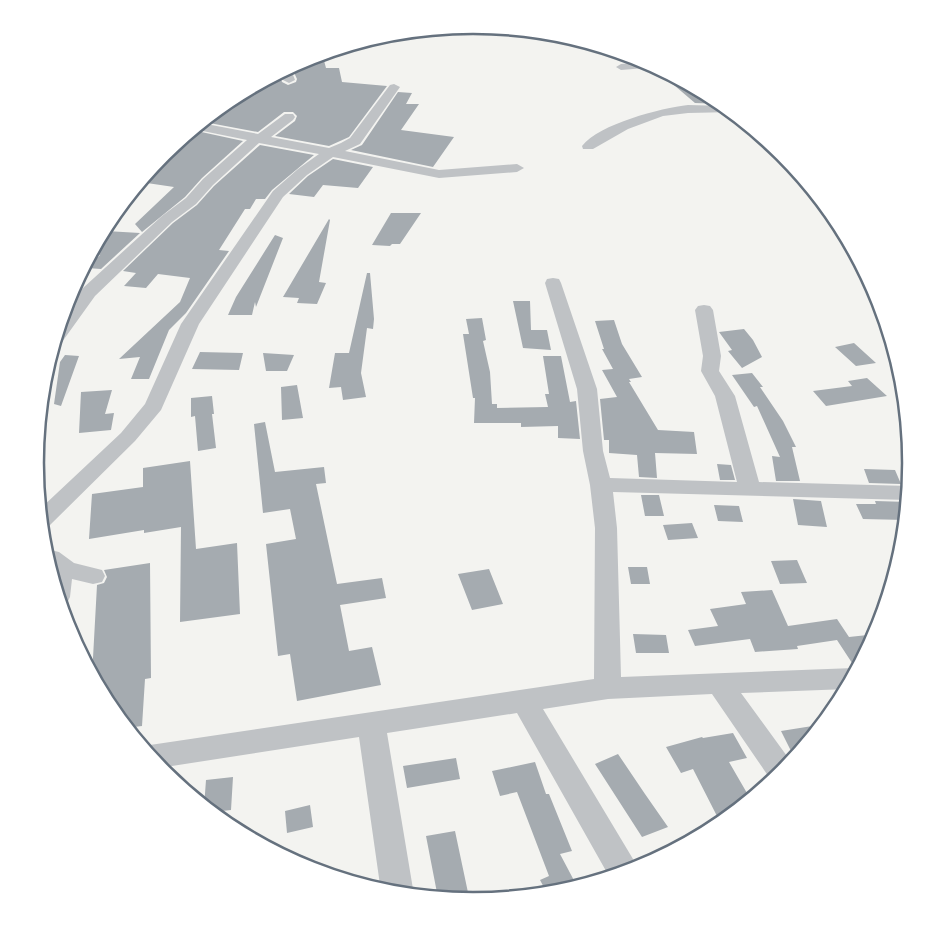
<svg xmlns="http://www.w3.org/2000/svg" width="947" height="927" font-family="'Work Sans',sans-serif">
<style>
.building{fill:#a5abb0}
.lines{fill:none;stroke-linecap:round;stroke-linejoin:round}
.minor{fill:#bfc2c5;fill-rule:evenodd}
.rim{fill:none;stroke:#65717e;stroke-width:2.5}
</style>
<rect width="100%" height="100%" fill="#f3f3f0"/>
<path class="building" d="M322 53 326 68H339L342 82 387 86 349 137 329 146 275 136 295 121 297 116 293 112H284L258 132 204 122 234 97 279 73 282 82 288 85 296 82 297 79 291 66 306 58Z
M672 75 717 99 723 104 695 103 668 80Z
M398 92 412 93 406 104H419L401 130 454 137 433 167 351 150 362 145Z
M192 130 243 141 202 178 185 197 142 232 135 224 174 187 140 182 163 158 160 157 164 153Z
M260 145 314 155 272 190 265 199H256L250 209H245L219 250 229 251 186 313 169 330 149 379H131L140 357 119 359 180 302 190 278 158 274 146 288 124 286 136 273 123 271 173 223 197 205 214 186Z
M333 159 373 167 358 188 323 185 314 197 289 194 308 176Z
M391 213H421L400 244H392L390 246 372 245Z
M329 219 330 220 319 282 326 283 317 304 297 303 299 298 283 297Z
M106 231 140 233 101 269 87 268 100 255 91 254 100 237Z
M275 235 283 238 256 307 255 302 252 315H228L236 297Z
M367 273H370L374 319 373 329 367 328 361 373 366 397 343 400 341 387 329 388 335 353H349Z
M513 301H530L531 330H547L551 350 523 348Z
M482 318 486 340 483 341 490 372 492 404H497V408L548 407 545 394H549L543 356H561L570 402 576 401 580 439 558 438V426L521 427V423H474L475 398H473L463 334H469L466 319Z
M614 320 622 344 642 377 629 379 631 382H629L658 430 694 432 697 454 655 453 657 478 639 477 637 455 609 453V440H604L600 399 617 397 602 370 613 369 602 349H604L595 321Z
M744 329 753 340 762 357 742 368 728 351 732 350 719 332Z
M854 343 876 363 856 366 835 347Z
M200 352 243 353 239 370 192 369Z
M263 353 294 355 287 371H266Z
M65 355 79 356 61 406 54 404 60 362Z
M752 373 763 387H760L783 421 796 447H792L800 481H776L772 456 780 457 757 406 754 407 732 375Z
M867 378 887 396 826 406 813 391 852 386 848 381Z
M297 385 303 418 282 420 281 387Z
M112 390 105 414 114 413 111 430 79 433 81 392Z
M212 396 214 414H212L216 448 198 451 195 416 191 417V398Z
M265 422 275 472 324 467 326 483 316 484 337 584 382 578 386 598 340 605 349 651 372 647 381 685 297 701 290 654 278 656 266 544 296 539 290 509 263 513 254 424Z
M190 461 196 549 237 543 240 614 180 622 181 527 144 533V530L89 539 92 494 143 487V468Z
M717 464 731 465 735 480H720Z
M864 469 895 470 901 484 869 483Z
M641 495H659L664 516H645Z
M793 499 821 501 827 527 798 525Z
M875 501 908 502 906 520 863 519 856 504H876Z
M714 505 739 506 743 522 718 521Z
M692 523 698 538 668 540 663 525Z
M797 560 807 583 780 584 771 561Z
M150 563 151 678 145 679 142 726 126 728 109 707 92 676 97 585 104 583 107 577 104 570Z
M628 567H647L650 584H631Z
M489 569 503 604 472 610 458 574Z
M772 590 788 626 837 619 849 637 877 634 859 668 854 666 837 640 797 646 798 649 755 652 750 639 695 646 688 630 718 626 710 609 746 604 741 592Z
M633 634 666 635 669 653H636Z
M825 724 795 759 781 731Z
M733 733 747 758 729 762 751 800 730 817 719 820 693 769 681 773 666 747 702 737 703 738Z
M618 754 645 794 668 827 642 837 595 764Z
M456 758 460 779 407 788 403 766Z
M535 762 546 794H549L572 851 560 854 578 888 559 894 548 895 540 880 549 876 517 792 500 796 492 771Z
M233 777 231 810 222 811 223 822 204 807 206 780Z
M310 805 313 827 287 833 285 811Z
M455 831 470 902 438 898 426 836Z"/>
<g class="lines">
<path class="minor" d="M648 62 657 67 621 70 616 67 621 64Z
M290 67 295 80 289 83 283 80 281 72Z
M394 84 400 87 360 144 345 151 439 170 517 164 524 168 517 172 439 178 333 157 307 175 283 197 199 324 161 410 135 441 49 526 41 528 40 509 121 433 145 404 181 324 273 191 298 169 319 154 259 143 213 185 196 204 172 222 95 296 62 342 54 343 62 318 83 288 162 216 186 198 203 179 247 140 193 129 201 123 258 134 285 114H293L295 117 293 120 271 137 329 148 341 143 350 138 390 85Z
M688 105 725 106 733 112 688 113 663 116 628 129 593 149H583L582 146C599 124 661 108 688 105Z
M553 278 559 279 561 283 597 389 603 451 610 478 737 482 715 396 701 371 703 356 695 310 698 306 704 305 710 306 713 310 721 356 719 371 735 396 759 482 909 486 908 500 613 492 617 528 621 677 854 668 858 669 848 689 741 693 792 763 773 783 712 694 608 699 543 709 639 869 610 878 517 713 387 733 414 895 381 892 359 737 159 768 142 748 150 745 594 679 595 528 590 485 583 451 577 389 545 283 547 279Z
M46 549 59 552 74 563 102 570 105 576 102 582 93 584 72 579 70 597 67 603 60 605 44 550Z"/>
</g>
<path d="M0 0H947V927H0ZM44 463a429 429 0 1 1 858 0a429 429 0 1 1-858 0Z" fill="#fff" fill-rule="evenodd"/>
<path class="rim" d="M44 463a429 429 0 1 1 858 0a429 429 0 1 1-858 0Z"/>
</svg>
